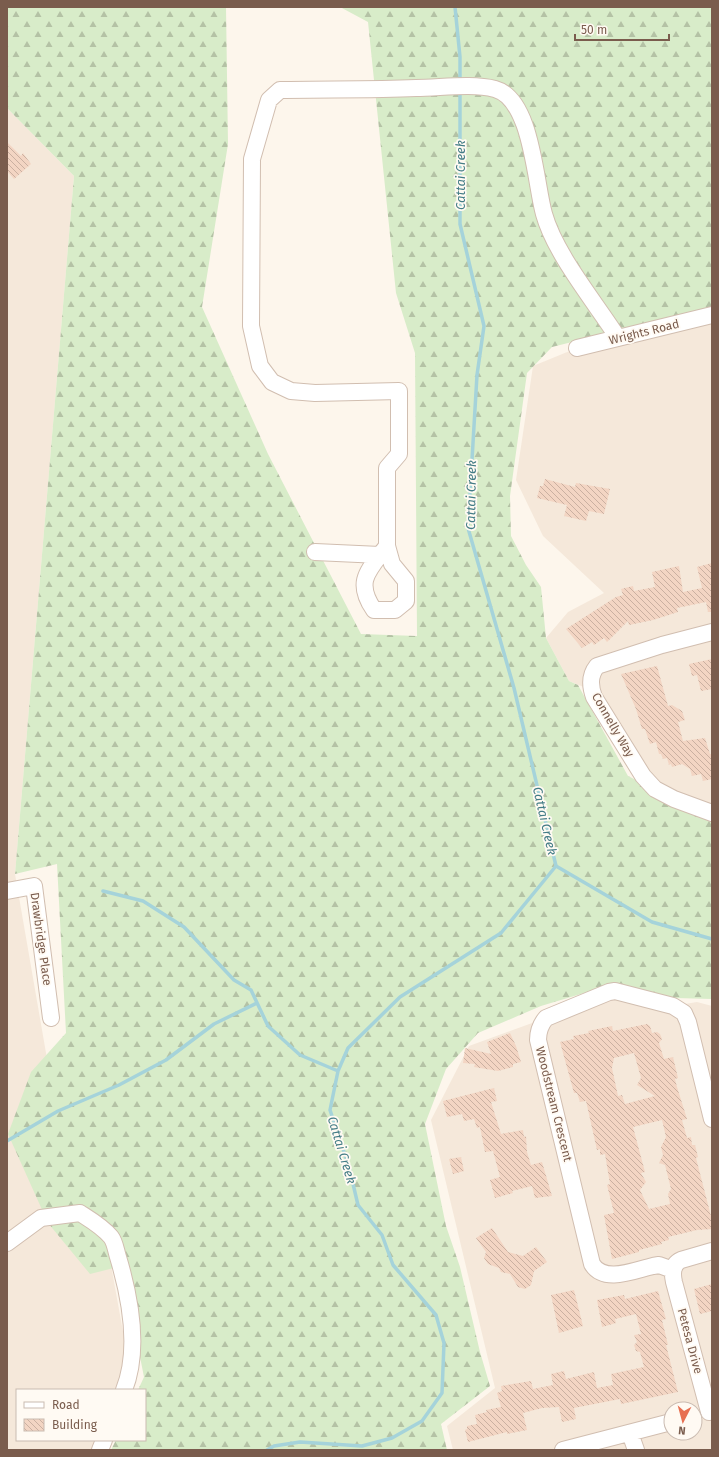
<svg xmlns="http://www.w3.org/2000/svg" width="719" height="1457" font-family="'Fira Sans',sans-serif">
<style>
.residential{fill:#f5e8da;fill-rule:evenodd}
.forest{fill:url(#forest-firs)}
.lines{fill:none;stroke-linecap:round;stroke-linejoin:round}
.stream{stroke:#a5d3da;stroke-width:3.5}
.building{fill:url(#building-back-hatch);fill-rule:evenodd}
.minor-casing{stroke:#d1beb0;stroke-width:18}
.minor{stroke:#fff;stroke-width:16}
.labels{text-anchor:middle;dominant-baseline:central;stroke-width:3.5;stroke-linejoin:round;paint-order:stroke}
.street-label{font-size:12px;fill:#7a5c4d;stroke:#fffaf3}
.water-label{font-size:13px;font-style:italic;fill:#437c86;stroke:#fffaf3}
</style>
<defs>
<pattern id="forest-firs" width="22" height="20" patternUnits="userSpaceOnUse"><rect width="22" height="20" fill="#d8ecc9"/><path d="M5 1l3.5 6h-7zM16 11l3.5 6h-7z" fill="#b4c2a5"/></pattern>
<pattern id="building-back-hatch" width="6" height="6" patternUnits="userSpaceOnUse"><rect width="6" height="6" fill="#f3d5c3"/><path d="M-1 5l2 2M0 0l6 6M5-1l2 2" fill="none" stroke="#cab0a1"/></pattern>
</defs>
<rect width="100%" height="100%" fill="#fdf6ec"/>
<path class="residential" d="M7 108 74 176 15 874 50 1076 107 1243 131 1376 123 1390H17V1440H96L91 1450H7Z
M712 315V813L655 789 591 690 569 681 546 638 568 612 604 593 543 536 516 480 533 366 577 348Z
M599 995 673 1006 697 1002 712 1006V1450H453L447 1426 495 1388 431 1120 469 1046 546 1018ZM671 1409H695V1433H671Z"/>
<path class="forest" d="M7 7H226L228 144 202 307 268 454 361 634 417 636 415 353 396 293 368 22 340 7H712V307L552 347 527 373 510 496 511 536 526 565 541 587 546 638 569 681 578 685 628 776 712 818V999L675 998 614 984 541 1006 478 1033 446 1069 425 1124 446 1226 460 1267 480 1352 490 1386 441 1424 447 1450H111L116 1440H145V1390H138L144 1377 122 1266 90 1274 48 1223 8 1134 31 1072 66 1033 57 864 15 874 74 176 7 108Z"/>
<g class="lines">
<path class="stream" d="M455 7 460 57V82
M556 866 652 922 712 939
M103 891 143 901 184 927 234 980 251 990 268 1026 300 1055 338 1071
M7 1141 58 1111 119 1085 166 1060 214 1024 257 1003
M267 1450 274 1446 300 1442 362 1446 392 1438 422 1421 442 1393 444 1343 436 1315 393 1265 382 1235 358 1205 349 1167 330 1110 338 1071 348 1048 400 997 501 933 556 866 514 688 468 528 477 375 484 326 460 224V90"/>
</g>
<path class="building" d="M7 142 21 156 23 153 31 164 14 179 7 171Z
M545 479 575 487 576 483 610 489 604 514 589 511 586 521 564 516 567 505 537 498 540 486H543Z
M712 563V612H708L706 602 677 608 678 612 653 620 629 625 628 621 607 642 604 638 594 645 592 642 582 648 566 629 616 597 623 595 621 589 633 586 634 591 655 587 652 572 679 566 683 592 702 588 697 567Z
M712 659V689L701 691 697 675 692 676 689 664Z
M657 666 668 706 672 705 682 711 685 720 678 722 683 741 705 738 710 754H712V779L703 781 701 774 692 776 690 769 682 764 672 767 671 764 669 765 667 758 663 759 661 754H659L656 742 650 744 645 729H642L636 709 621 674Z
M647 1024 650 1026 652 1033 657 1032 660 1034 662 1039 659 1043 664 1059 673 1057 678 1078 675 1079 677 1087 687 1119 682 1120 687 1138 691 1137 692 1145H695L698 1157 696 1158 712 1220V1229L697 1230 668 1237 669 1240 661 1242 662 1244 639 1250V1252L612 1259 604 1215 614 1213 607 1185 610 1184 605 1154 600 1155V1149L597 1150 586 1101 580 1102 577 1093H574L560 1042 574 1039 573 1036 589 1033 588 1031 612 1026 613 1031ZM634 1053 641 1078 637 1085 655 1096 625 1104 622 1095 618 1096 612 1068 614 1058ZM662 1120 666 1137 661 1147 663 1155 659 1163 665 1165 671 1189 668 1194 670 1204 649 1209 640 1190 646 1182 641 1173 645 1172 633 1127Z
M510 1033 516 1046 521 1062 513 1064V1067L498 1071 474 1067 475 1064 463 1063 465 1048 491 1054 487 1042Z
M494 1088 497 1101 491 1102 501 1134 523 1130 524 1137 526 1136 527 1152 531 1165 542 1162 552 1196 535 1198 532 1186 512 1191 513 1193 495 1198 490 1180 500 1177 493 1151 485 1152 480 1127 477 1128 474 1119 464 1121 462 1114 447 1117 443 1101Z
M461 1157 464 1171 453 1174 449 1159Z
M492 1228 508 1252 523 1256 536 1247 547 1262 534 1271 531 1285 525 1289 518 1287 510 1274 501 1272 499 1268 488 1264 484 1258 486 1252 476 1238Z
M712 1284V1311L700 1314 694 1289Z
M574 1290 583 1326 559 1333 551 1295Z
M658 1291 666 1319 662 1320 668 1345H666L678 1392 621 1404 620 1399 574 1408 576 1419 562 1422 559 1407 542 1408 523 1413 527 1430 507 1434V1432L468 1442 465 1430 467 1429V1426L477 1424 475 1415 487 1412 486 1410 501 1407 497 1393 502 1391 501 1386 531 1381 533 1389 553 1385 551 1374 564 1371 566 1379 594 1372 597 1388 613 1385 611 1374 644 1367 640 1352 636 1351 634 1345 637 1342 634 1335 641 1334 636 1314 615 1319 616 1323 602 1327 597 1300 624 1295 625 1299Z"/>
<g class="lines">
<defs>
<path id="minor" d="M577 348 712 315
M387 546C369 570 354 581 374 610H395L406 601V581L392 564 387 546V468L399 454V391L315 393 291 391 272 382 260 366 251 326 252 159 269 100 280 90C325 89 371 90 416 88 440 88 472 83 495 89 532 99 535 182 544 214 555 254 595 302 618 338
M315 552 380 555
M712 632 662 645 597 666C589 676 590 686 594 697L643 776 655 789 674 799 712 813
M7 891 34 886 51 1018
M7 1243 41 1218 80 1213C91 1220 103 1227 111 1237 115 1242 116 1251 118 1257 130 1297 140 1350 124 1390
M673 1270 659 1265 653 1266C635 1270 604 1284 592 1264L538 1040C538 1031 540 1025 546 1018L609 992 615 991 673 1006 684 1013 688 1022 712 1119
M709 1412 674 1282C672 1273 672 1264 681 1260L712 1251
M630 1433 636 1450
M100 1450 104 1440
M563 1450 671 1422"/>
</defs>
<use href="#minor" class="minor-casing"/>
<use href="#minor" class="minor"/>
</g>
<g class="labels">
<g class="street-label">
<text transform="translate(644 332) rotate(-14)">Wrights Road</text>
<text transform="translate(613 725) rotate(60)">Connelly Way</text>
<text transform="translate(41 939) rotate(82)">Drawbridge Place</text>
<text transform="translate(554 1104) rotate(76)">Woodstream Crescent</text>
<text transform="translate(690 1341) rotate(75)">Petesa Drive</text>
</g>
<g class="water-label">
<text transform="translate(460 175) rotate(-90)">Cattai Creek</text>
<text transform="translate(471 495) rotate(-89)">Cattai Creek</text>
<text transform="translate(545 821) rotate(77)">Cattai Creek</text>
<text transform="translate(342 1150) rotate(73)">Cattai Creek</text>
</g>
</g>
<rect width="719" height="1457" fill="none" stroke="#7a5c4d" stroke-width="16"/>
<rect x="16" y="1389" width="130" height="52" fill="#fffaf3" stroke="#cabbb1"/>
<rect x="24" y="1402" width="20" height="6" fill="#ffffff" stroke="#cabbb1"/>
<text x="52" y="1409" font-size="12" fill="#7a5c4d">Road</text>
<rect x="24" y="1419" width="20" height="12" fill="url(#building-back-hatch)" stroke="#cabbb1"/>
<text x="52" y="1429" font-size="12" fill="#7a5c4d">Building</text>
<g transform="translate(683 1421) rotate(186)"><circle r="19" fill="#fffaf3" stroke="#cabbb1"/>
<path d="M0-3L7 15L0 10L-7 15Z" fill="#e76f51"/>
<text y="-6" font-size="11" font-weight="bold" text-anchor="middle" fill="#7a5c4d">N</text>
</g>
<path d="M575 34v6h94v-6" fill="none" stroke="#7a5c4d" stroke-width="2"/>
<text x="581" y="34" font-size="12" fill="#7a5c4d" stroke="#fffaf3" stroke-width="3" paint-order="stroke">50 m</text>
</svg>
